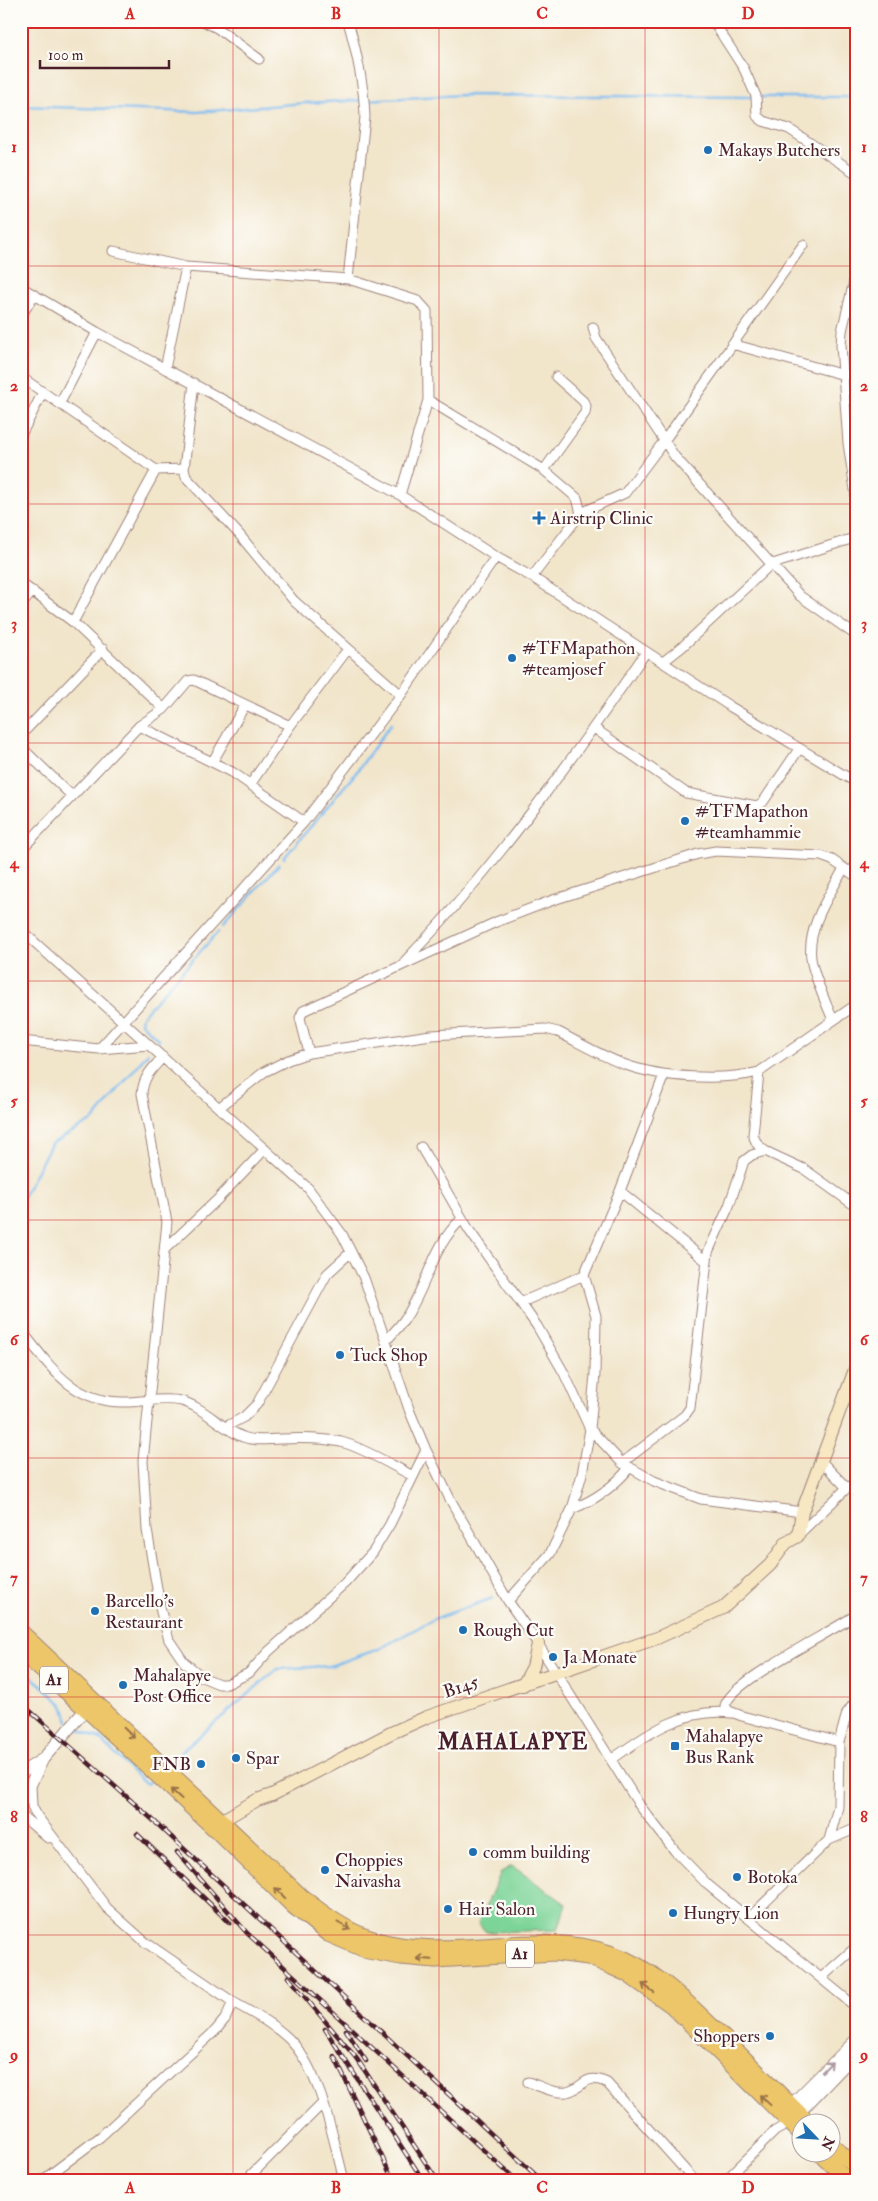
<svg xmlns="http://www.w3.org/2000/svg" width="878" height="2201" font-family="'IM FELL Double Pica',serif">
<style>
.green{fill:#7dd498;stroke:#647a62}
.lines{fill:none;stroke-linecap:round;stroke-linejoin:round}
.stream{stroke:#7cbbf0;stroke-width:2.5}
.minor-casing{stroke:#9e827a;stroke-width:11}
.tertiary-casing{stroke:#9e827a;stroke-width:13}
.secondary-casing{stroke:#9e827a;stroke-width:14}
.trunk-casing{stroke:#9e827a;stroke-width:17}
.minor{stroke:#fff;stroke-width:9}
.tertiary{stroke:#fff;stroke-width:11}
.secondary{stroke:#f7e8c3;stroke-width:12}
.trunk{stroke:#ecc669;stroke-width:15}
.rail-casing{stroke:#4a1f2b;stroke-width:4.5}
.rail{stroke:#fdfcf7;stroke-width:2.5;stroke-dasharray:8;stroke-linecap:butt}
.oneway{stroke:#9b724a}
.oneway2{stroke:#ae9aa0}
.grid{fill:none;stroke:#d62828;stroke-width:1;stroke-opacity:0.55}
.poi-dot{fill:#1f6fb2;stroke:#fdfcf7;stroke-width:2}
.labels{text-anchor:middle;dominant-baseline:central;stroke-width:4.5;stroke-linejoin:round;paint-order:stroke}
.shield{fill:#fdfcf7;stroke:#806168;stroke-width:1}
.shield-label{font-size:16px;font-weight:bold;fill:#4a1f2b}
.poi-label{font-size:18px;fill:#4a1f2b;stroke:#fdfcf7;text-anchor:start}
.street-label{font-size:18px;fill:#4a1f2b;stroke:#fdfcf7}
.district-label{font-size:22px;font-weight:bold;letter-spacing:1px;fill:#4a1f2b;stroke:#fdfcf7}
.neatline{fill:none;stroke:#d62828;stroke-width:2}
.grid-label{font-size:16px;text-anchor:middle;font-weight:bold;fill:#d62828}
</style>
<rect width="100%" height="100%" fill="#fdfcf7"/>
<filter id="ink" filterUnits="userSpaceOnUse"><feTurbulence type="fractalNoise" baseFrequency=".02" numOctaves="2"/><feDisplacementMap in="SourceGraphic" scale="10" xChannelSelector="R" yChannelSelector="G"/><feConvolveMatrix kernelMatrix="1 2 1 2 8 2 1 2 1" color-interpolation-filters="sRGB"/></filter>
<filter id="wash" filterUnits="userSpaceOnUse"><feTurbulence type="fractalNoise" baseFrequency=".0096" numOctaves="4" result="noise"/><feDisplacementMap in="SourceGraphic" scale="20" xChannelSelector="R" yChannelSelector="G"/><feGaussianBlur stdDeviation="1.12" result="paint"/><feColorMatrix in="noise" values="0 0 0 0 0 0 0 0 0 0 0 0 0 0 0 0 0 1.4 0 .05"/><feComposite in="paint" operator="in"/></filter>
<g filter="url(#wash)">
<rect width="100%" height="100%" fill="#f1e5ca"/>
<path class="green" d="M512 1866 566 1904 558 1930 486 1932 478 1923 501 1872Z"/>
<g class="lines">
<path class="stream" d="M758 97H857
M21 106 197 112 305 103 462 95 753 97
M284 858 355 774 391 724
M223 927 279 864
M159 1040 141 1023 142 1016 218 932
M21 1201 51 1144 93 1120 148 1053
M21 1667 63 1705 68 1721
M77 1729 99 1738 141 1780 147 1784 150 1781
M172 1760 277 1669 330 1666 379 1649 434 1619 493 1598"/>
</g>
</g>
<g filter="url(#ink)">
<g class="lines">
<defs>
<path id="minor" d="M203 21 217 28 259 59
M713 21 744 69 756 96 757 116 763 121 789 129 857 174
M113 251 186 267 348 279 418 301 427 311 428 400 400 495
M857 269 842 331 841 345 848 443 857 503
M348 279 365 117C364 84 357 53 348 21
M21 287 97 332 400 495 496 557 532 577 731 707 857 783
M21 316 34 295
M593 327 596 338 675 457 800 596 857 636
M732 344 844 375 857 374
M165 369 186 267
M21 377 156 470 184 469
M194 383 184 469 186 477 238 533 294 601 401 695
M428 400 544 470 577 498 581 513
M60 403 97 332
M21 435 43 392
M544 470 585 413 586 406 583 401 556 377
M532 577 581 513 625 493 664 441 803 245
M21 583 73 622 164 709
M21 605 33 591
M73 622 156 470
M663 662 682 647 770 565 857 537
M139 726 232 772 304 822
M594 728 686 793 757 806 763 802 799 749
M21 735 103 649
M21 747 72 796
M213 761 245 705
M250 785 290 726 348 649
M21 850 139 726 164 709 188 681 194 680 290 726
M851 872 857 863
M21 930 308 1188 342 1234 364 1278 410 1412 426 1450 450 1499 508 1601 538 1644 640 1806 675 1851 708 1885 857 2008
M405 961C496 866 572 760 646 652
M833 1020C826 1003 813 975 811 958 807 926 830 895 844 868
M21 1041 99 1049 149 1045
M99 1049 304 822 401 695 496 557
M309 1053 300 1018 303 1011 496 922 553 900 698 854 716 851 821 856 832 860 857 877
M163 1057C152 1069 143 1077 142 1094L167 1222 143 1461 147 1530 161 1612 169 1640 184 1662 202 1677 219 1684H227L249 1673 268 1652 345 1583 373 1552 390 1524 426 1450
M759 1072 753 1135 757 1144 765 1151 804 1169 857 1207
M220 1107 264 1072 288 1060 309 1053 431 1035 545 1029 558 1032C580 1043 603 1057 626 1065 662 1078 722 1081 759 1072L857 1004
M421 1147 469 1230 537 1326 564 1373 590 1429 622 1463 654 1481 701 1499 802 1512
M620 1191 706 1261
M165 1249 217 1200 265 1149
M522 1302 584 1275
M21 1330C50 1366 72 1403 125 1402 142 1402 165 1397 181 1401 202 1406 222 1429 243 1437 255 1442 268 1439 280 1439 299 1438 322 1438 341 1442 362 1447 393 1466 413 1476
M386 1341C392 1334 399 1327 404 1320 427 1288 432 1245 462 1219
M225 1427 244 1417 257 1404 327 1274 351 1252
M821 1461 847 1488
M622 1463 685 1415 690 1408 708 1252 729 1206 744 1161 752 1155 765 1151
M572 1509C595 1500 614 1487 630 1467
M798 1535 847 1488 857 1483
M508 1601 550 1554 572 1509 582 1474 590 1429 595 1374 596 1316 584 1275 620 1191 664 1075
M839 1742 742 1716 729 1711 725 1706C730 1681 833 1632 857 1614
M611 1760C648 1733 685 1707 732 1713
M31 1786 32 1806 37 1816 107 1908 145 1942 233 2002 225 2019 216 2030 100 2137 43 2180
M21 1815 48 1838
M829 1840 838 1807 839 1742 847 1713 857 1699
M749 1918 829 1840 857 1828
M821 1978 857 1946
M233 2002C252 2013 272 2023 288 2038 320 2068 333 2138 344 2180
M528 2082C540 2086 554 2094 567 2092 584 2088 585 2072 607 2083L694 2180
M246 2180 322 2104
M726 2180 775 2131 790 2123"/>
<path id="tertiary" d="M21 1773 43 1759
M21 1804 43 1759 91 1703
M786 2110 857 2039
M794 2118 857 2052"/>
<path id="secondary" d="M523 1685 533 1667 538 1644
M214 1825 257 1800 272 1795 389 1734 427 1717 657 1638 723 1608 770 1565 786 1543 798 1536 802 1512 857 1364"/>
<path id="trunk" d="M21 1632 302 1897C324 1914 346 1931 373 1939 452 1963 532 1927 610 1953 658 1969 692 2007 727 2041 754 2069 782 2096 810 2124
M21 1652 86 1709 218 1832 293 1906 328 1934 368 1951 401 1957 435 1960 555 1953 588 1957 607 1965 627 1974 671 2005 800 2133
M830 2143 857 2168
M821 2154 847 2180"/>
</defs>
<use href="#minor" class="minor-casing"/>
<use href="#tertiary" class="tertiary-casing"/>
<use href="#secondary" class="secondary-casing"/>
<use href="#trunk" class="trunk-casing"/>
<use href="#minor" class="minor"/>
<use href="#tertiary" class="tertiary"/>
<use href="#secondary" class="secondary"/>
<use href="#trunk" class="trunk"/>
<defs>
<path id="rail" d="M21 1703 154 1821 541 2180
M137 1834 230 1923
M177 1852 247 1933 516 2180
M288 1977 357 2059 437 2180
M325 2029 423 2180
M346 2030 366 2061
M334 2056 393 2180"/>
</defs>
<use href="#rail" class="rail-casing"/>
<use href="#rail" class="rail"/>
</g>
<defs><path id="oneway-shaft" d="M-6 0H5M1.5-3L5.5 0L1.5 3" fill="none" stroke-width="1.6" stroke-linecap="round" stroke-linejoin="round" transform="scale(1.25)"/></defs>
<g class="oneway">
<use href="#oneway-shaft" transform="translate(129 1733) rotate(44)"/>
<use href="#oneway-shaft" transform="translate(176 1794) rotate(-138)"/>
<use href="#oneway-shaft" transform="translate(280 1893) rotate(-135)"/>
<use href="#oneway-shaft" transform="translate(344 1926) rotate(28)"/>
<use href="#oneway-shaft" transform="translate(424 1959) rotate(-175)"/>
<use href="#oneway-shaft" transform="translate(648 1988) rotate(-145)"/>
<use href="#oneway-shaft" transform="translate(765 2100) rotate(-137)"/>
</g>
<use class="oneway2" href="#oneway-shaft" transform="translate(827 2067) rotate(-45)"/>
</g>
<path class="grid" d="M233 21V2180M439 21V2180M645 21V2180M21 266H857M21 504H857M21 743H857M21 981H857M21 1220H857M21 1458H857M21 1697H857M21 1935H857"/>
<g class="poi-dot">
<circle cx="708" cy="150" r="5"/>
<path d="M536.5 510.5h5v5h5v5h-5v5h-5v-5h-5v-5h5z"/>
<circle cx="512" cy="658" r="5"/>
<circle cx="685" cy="821" r="5"/>
<circle cx="340" cy="1355" r="5"/>
<circle cx="95" cy="1611" r="5"/>
<circle cx="463" cy="1630" r="5"/>
<circle cx="553" cy="1657" r="5"/>
<circle cx="123" cy="1685" r="5"/>
<rect x="670" y="1741" width="10" height="10" rx="2.5"/>
<circle cx="236" cy="1758" r="5"/>
<circle cx="201" cy="1764" r="5"/>
<circle cx="473" cy="1852" r="5"/>
<circle cx="325" cy="1870" r="5"/>
<circle cx="737" cy="1877" r="5"/>
<circle cx="448" cy="1909" r="5"/>
<circle cx="673" cy="1913" r="5"/>
<circle cx="770" cy="2036" r="5"/>
</g>
<g class="labels">
<g class="shield">
<rect x="40" y="1666.5" width="28" height="27" rx="4"/>
<rect x="506" y="1940.5" width="28" height="27" rx="4"/>
</g>
<g class="shield-label">
<text x="54" y="1680">A1</text>
<text x="520" y="1954">A1</text>
</g>
<g class="poi-label">
<text x="718" y="150">Makays Butchers</text>
<text x="550" y="518">Airstrip Clinic</text>
<text x="522" y="648">#TFMapathon<tspan x="522" dy="21">#teamjosef</tspan></text>
<text x="695" y="811">#TFMapathon<tspan x="695" dy="21">#teamhammie</tspan></text>
<text x="350" y="1355">Tuck Shop</text>
<text x="105" y="1601">Barcello's<tspan x="105" dy="21">Restaurant</tspan></text>
<text x="473" y="1630">Rough Cut</text>
<text x="563" y="1657">Ja Monate</text>
<text x="133" y="1675">Mahalapye<tspan x="133" dy="21">Post Office</tspan></text>
<text x="685" y="1736">Mahalapye<tspan x="685" dy="21">Bus Rank</tspan></text>
<text x="246" y="1758">Spar</text>
<text x="191" y="1764" text-anchor="end">FNB</text>
<text x="483" y="1852">comm building</text>
<text x="335" y="1860">Choppies<tspan x="335" dy="21">Naivasha</tspan></text>
<text x="747" y="1877">Botoka</text>
<text x="458" y="1909">Hair Salon</text>
<text x="683" y="1913">Hungry Lion</text>
<text x="760" y="2036" text-anchor="end">Shoppers</text>
</g>
<g class="street-label">
<text transform="translate(461 1687) rotate(-19)">B145</text>
</g>
<g class="district-label">
<text x="513" y="1742">MAHALAPYE</text>
</g>
</g>
<rect width="878" height="2201" fill="none" stroke="#fdfcf7" stroke-width="55"/>
<g transform="translate(816 2138) rotate(115)"><circle r="24" fill="#fdfcf7" stroke="#b5a4a5"/>
<path d="M0-4L9 19L0 12L-9 19Z" fill="#1f6fb2"/>
<text y="-8" font-size="14" font-weight="bold" text-anchor="middle" fill="#4a1f2b">N</text>
</g>
<path d="M40 60v8h129v-8" fill="none" stroke="#4a1f2b" stroke-width="2.5"/>
<text x="48" y="60" font-size="15" fill="#4a1f2b" stroke="#fdfcf7" stroke-width="4" paint-order="stroke">100 m</text>
<rect x="28" y="28" width="822" height="2146" class="neatline"/>
<g class="grid-label">
<text x="130" y="19">A</text>
<text x="336" y="19">B</text>
<text x="542" y="19">C</text>
<text x="748" y="19">D</text>
<text x="14" y="152">1</text>
<text x="864" y="152">1</text>
<text x="14" y="391">2</text>
<text x="864" y="391">2</text>
<text x="14" y="629">3</text>
<text x="864" y="629">3</text>
<text x="14" y="868">4</text>
<text x="864" y="868">4</text>
<text x="14" y="1106">5</text>
<text x="864" y="1106">5</text>
<text x="14" y="1345">6</text>
<text x="864" y="1345">6</text>
<text x="14" y="1583">7</text>
<text x="864" y="1583">7</text>
<text x="14" y="1822">8</text>
<text x="864" y="1822">8</text>
<text x="14" y="2060">9</text>
<text x="864" y="2060">9</text>
<text x="130" y="2193">A</text>
<text x="336" y="2193">B</text>
<text x="542" y="2193">C</text>
<text x="748" y="2193">D</text>
</g>
</svg>
